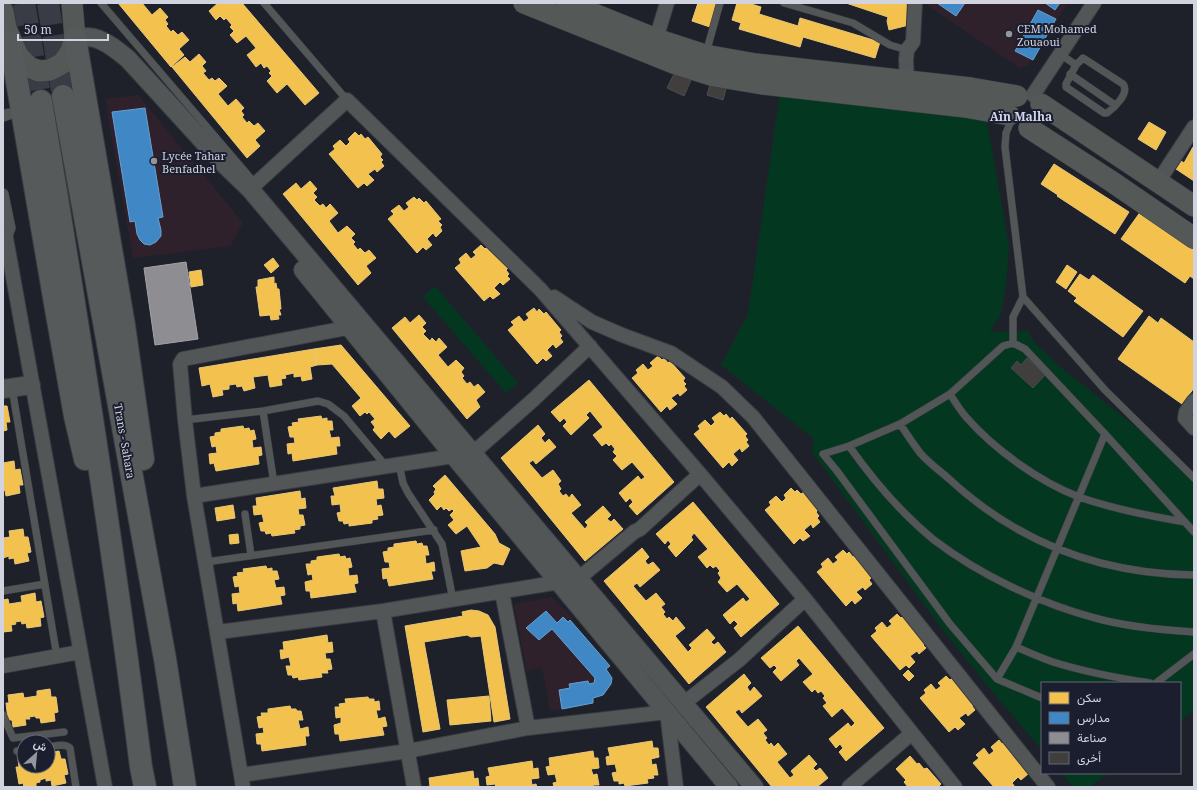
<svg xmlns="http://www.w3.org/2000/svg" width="1197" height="790" font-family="'Noto Serif',Vazirmatn,serif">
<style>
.education{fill:#2e212c}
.green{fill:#043720}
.homes{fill:#f2c14e;stroke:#e8c77a}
.schools{fill:#3f88c5;stroke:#6b9fcd}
.industry{fill:#8d8d92;stroke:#a1a2a9}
.building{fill:#413e3e;stroke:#4c4a4d}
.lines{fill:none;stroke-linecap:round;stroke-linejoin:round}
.trunk-tunnel{stroke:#3a3c45;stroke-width:22;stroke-dasharray:22 11;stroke-linecap:butt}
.service-casing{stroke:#393b42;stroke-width:8}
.pedestrian-casing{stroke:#393b42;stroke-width:12}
.minor-casing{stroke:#393b42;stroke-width:16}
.tertiary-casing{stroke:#393b42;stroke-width:20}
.secondary-casing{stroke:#393b42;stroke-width:22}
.trunk-casing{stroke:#393b42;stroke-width:24}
.service{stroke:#525657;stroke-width:7}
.pedestrian{stroke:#525657;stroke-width:11}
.minor{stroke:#525657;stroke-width:14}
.tertiary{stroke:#525657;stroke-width:18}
.secondary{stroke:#545857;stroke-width:21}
.trunk{stroke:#565a5a;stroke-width:22}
.poi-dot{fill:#9395a0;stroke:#1b1e2e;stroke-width:1.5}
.labels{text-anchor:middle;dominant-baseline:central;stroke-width:4;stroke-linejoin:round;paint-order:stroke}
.poi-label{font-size:11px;fill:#d1d4df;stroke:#1b1e2e;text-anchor:start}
.street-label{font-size:11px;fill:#d1d4df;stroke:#1b1e2e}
.neighbourhood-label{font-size:12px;font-weight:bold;fill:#d2d7ee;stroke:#1b1e2e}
</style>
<rect width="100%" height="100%" fill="#1f212a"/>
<path class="education" d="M924 3H1068L1027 66 1020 68Z
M138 95 243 223 230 246 133 258 105 99Z
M552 597 573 618 570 620 610 666 606 669 612 678 611 684 608 690 603 695 593 698V703L550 711 542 667 527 671 514 604Z"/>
<path class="green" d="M780 92 986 116 1009 246 1006 286 1000 316 990 332 1028 331 1033 341 1059 366 1141 431 1194 483V710L1180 721V683H1042V750L990 689 943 630 812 452 814 439 721 365 748 314Z
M435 286 518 383 506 393 423 297Z
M1061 773H1108L1089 787H1073Z"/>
<path class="homes" d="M118 3H142L152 15 160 8 168 17 165 20 168 24 166 26 171 32 173 30 178 35 182 32 189 40 179 49 184 55 171 67Z
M218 3H242L319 93 305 105 287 84 277 93 267 81 272 76 269 73 271 71 267 66 264 68 261 63 256 67 247 55 256 48 246 36 237 43 230 35 234 31 230 27 232 25 226 18 224 20 220 16 216 20 209 11Z
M698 3H718L710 27 692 21Z
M737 3H748L761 7 759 14 798 26 800 18 880 42 875 58 803 37 800 47 739 29 741 23 732 20Z
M846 3H908L913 24 889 30 887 21 888 17Z
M199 54 206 62 202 66 206 71 203 73 209 80 212 78 215 81 219 78 227 86 218 94 228 106 236 99 244 108 241 111 244 115 242 117 247 123 249 121 254 126 258 123 265 131 255 140 260 146 247 158 172 67 185 57 190 62Z
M1149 122 1166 132 1156 150 1138 139Z
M355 132 359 136 361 134 365 139 368 137 382 154 380 157 383 160 381 162 384 166 377 172 375 169 368 174 374 180 367 186 364 183 358 188 329 154 335 149 333 146 340 140 346 146 350 142 348 139Z
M1193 147H1194V181L1176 169 1181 161 1184 163Z
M1054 164 1129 212 1115 234 1057 196 1058 195 1041 184Z
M310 181 317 189 313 193 317 197 314 200 320 206 323 204 326 208 330 204 338 213 329 221 338 233 347 226 355 234 351 238 355 242 353 244 358 250 360 248 365 253 369 250 376 258 366 266 371 273 358 285 283 194 296 183 301 189Z
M414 197 417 200 419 198 424 203 426 201 441 219 438 221 442 225 440 227 442 231 436 237 433 233 427 239 432 245 426 250 423 247 417 253 388 219 394 214 391 211 399 205 404 211 409 207 406 203Z
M1141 211 1194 247V279L1190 276 1185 283 1121 239Z
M481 245 485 249 487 247 491 252 494 250 508 268 506 270 509 274 507 276 510 279 503 285 500 282 494 288 500 294 493 299 490 296 484 301 455 268 461 263 459 259 466 253 471 259 476 255 473 252Z
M273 258 279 266 271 273 264 265Z
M1067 265 1077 272 1066 289 1056 282Z
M201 270 203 285 191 287 189 272Z
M1080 274 1089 280 1093 275 1143 311 1123 337 1074 301 1077 298 1068 291Z
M274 277V284L276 283 277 289H279L281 309H279L281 315H278L279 319 271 320 270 315 260 316 256 287H258V280Z
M534 308 537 312 539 309 544 314 546 312 561 330 559 332 562 336 560 338 563 342 556 348 553 344 547 350 552 356 546 361 543 358 537 364 508 330 514 325 511 322 519 316 524 322 529 318 526 314Z
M419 315 426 323 422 327 426 331 423 334 430 341 432 338 436 342 439 338 447 347 438 355 448 367 456 360 464 368 461 372 464 376 462 378 467 384 470 382 474 387 478 384 485 392 476 400 480 407 467 419 392 328 405 317 410 323Z
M1149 316 1158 323 1161 318 1194 342V388L1182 404 1118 359Z
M341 345 410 426 395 438 389 431 381 439 373 430 375 427 371 422 375 419 369 412 367 414 365 412 360 416 352 406 361 398 332 364 317 365 314 349Z
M314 349 317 365 310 367 312 379 302 381 301 376 294 377V373L285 375 286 378 281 379 282 385 270 387 268 375 253 377 255 388 244 391 242 386 237 387 236 384 229 385V389L222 390 223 395 213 397 210 384 202 386 199 368Z
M658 356 662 360 664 358 668 363 670 361 685 378 683 381 686 384 684 386 687 390 680 396 678 393 671 398 677 404 670 410 667 406 661 412 632 378 638 373 636 370 643 364 648 370 653 366 650 363Z
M589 380 674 482 637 515 629 506 633 502 630 498 626 502 619 493 638 476 641 480 645 477 632 462 622 470 613 460 617 456 613 452 615 449 611 444 609 446 606 443 602 446 593 435 603 427 590 411 586 415 589 418 571 435 563 426 567 422 564 418 560 422 551 412Z
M3 406H7L10 422H6L7 430 3 431Z
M720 412 724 416 726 414 730 419 732 417 747 434 745 436 748 440 746 442 749 446 742 452 740 448 733 454 738 460 732 466 729 462 723 468 694 434 700 429 698 426 705 420 711 426 715 422 712 418Z
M321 416 322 419 327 418V421H332L333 430H329L331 438 339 437 340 446H336L337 454 293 461 292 453 288 454 287 444 295 443 294 437H290L288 427 293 426 292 423 299 422 298 419Z
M538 425 545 434 541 438 545 443 549 439 556 447 536 464 533 460 529 463 542 478 553 470 561 481 558 484 561 489 559 491 563 496 566 494 569 498 572 494 581 505 571 513 585 529 588 525 585 522 603 506 611 515 607 519 611 522 614 519 623 529 585 561 501 458Z
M243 426 244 429 249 428 250 431 254 430 256 439 252 440 253 448 261 447 262 455 258 456 259 464 216 471 214 463 210 464 209 454 217 453 216 446 212 447 210 437 215 436V433L221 432V429Z
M14 461 15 470 20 469 23 485H19L20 493 6 496 5 490 3 491V463Z
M445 475 495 534 499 543 510 549 503 565 494 563 487 568 465 571 461 551 481 547 467 526 456 534 448 525 454 520 450 515 454 511 452 509 449 511 446 508 444 510 441 506 437 510 429 500 435 494 434 492 436 489 433 486Z
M377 481 378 489H383L384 498 376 499 377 506 381 505 383 515 377 516 378 519 372 520V523L349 526V523L344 524 343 521H339L337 513 341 512 340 504 332 505 331 496H335L333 488Z
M791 488 795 492 797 490 801 494 804 492 818 510 816 512 819 516 817 518 820 522 813 528 811 524 804 530 810 536 803 541 800 538 794 544 765 510 771 505 769 502 776 496 782 502 786 498 784 495Z
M300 491 301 499 305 498 306 508 298 509 299 515H303L305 525 300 526V529L294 530 295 533 272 536 271 533 266 534 265 531H261L259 523 264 522 262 514 254 515 253 506H257L256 498Z
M693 502 779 604 741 637 734 628 738 624 734 620 730 624 723 615 743 598 746 602 750 599 737 584 727 592 718 582 721 578 718 573 720 571 716 566 713 568 710 565 707 568 698 557 708 549 694 533 691 537 693 540 676 557 668 547 671 544 668 540 665 544 656 534Z
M233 505 235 518 217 521 215 508Z
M23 529 24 537H28L31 552 27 553 29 561 15 564 14 558 9 559V556L3 558V560V538L10 537 9 531Z
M238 534 239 543 230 544 229 535Z
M416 541 417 544 422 543 423 546H427L429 555H425L426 564 434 562 435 571H431L433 579 389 586 387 578 383 579 382 569 390 568 389 562H385L383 552 388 551V548L394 547V544Z
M642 548 649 557 645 561 648 565 653 562 660 570 640 587 637 583 633 586 646 601 656 593 665 604 661 607 665 612 663 614 667 619 669 617 673 621 676 617 685 628 675 636 688 652 692 648 689 645 707 629 715 638 711 642 714 645 718 642 726 652 689 684 604 581Z
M843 550 847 554 849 552 853 557 856 555 870 572 868 574 871 578 869 580 872 584 865 590 863 587 856 592 862 598 855 604 852 600 846 606 817 572 823 567 821 564 828 558 833 564 838 560 835 557Z
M339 554 340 557 345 556 346 559 350 558 352 567 348 568 349 576 357 575 358 583 354 584 356 592 311 598 310 591H306L305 582 313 580 312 574 308 575 306 564H311V561L317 560V557Z
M266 566 267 569 272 568V571H277L279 579 274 580 276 588 284 587 285 595 280 596 282 604 238 611 237 603 233 604 232 594 240 593 239 586 235 587 233 577 238 576 237 573 244 572 243 569Z
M35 593 36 602 41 601 44 617 40 618 41 626 27 628 26 623 22 624 21 621 15 622 16 624 11 625 12 631 3 632V600L8 599 9 604 22 602 21 596Z
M471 610 479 611 488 615 495 627 510 719 494 722 481 636 471 637 467 635 424 642 440 729 423 732 405 626 463 616 462 612Z
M897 614 901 618 903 616 925 643 923 645 926 648 919 654 917 651 910 656 915 662 909 668 906 665 900 670 871 636 877 631 875 628 882 622 887 628 892 624 889 621Z
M798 626 884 728 846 761 839 752 843 748 840 744 836 748 829 739 848 723 851 727 855 723 842 708 832 717 823 706 827 703 823 698 825 696 821 691 818 693 815 689 812 692 803 682 813 674 799 658 796 661 799 665 781 681 773 672 777 668 774 665 770 668 761 658Z
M327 635 328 643 332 642 333 652 325 653 326 659H330L332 669 327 670 328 673H321L322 677 299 680 298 677 293 678 292 675H288L286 666H291L289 657 281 659 280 650H284L283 642Z
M908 670 914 676 909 681 903 675Z
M744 674 751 683 747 687 750 692 754 687 762 696 742 713 739 709 735 712 748 727 758 719 767 730 763 733 767 738 765 740 769 745 771 743 774 747 778 743 787 754 777 762 790 778 794 775 791 771 809 755 817 764 813 768 816 771 820 768 828 778 817 787H772L706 707Z
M946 676 950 680 952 678 974 704 972 706 975 710 968 716 966 713 959 718 965 724 958 730 955 727 949 732 920 698 926 693 924 690 931 684 936 690 941 686 938 683Z
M50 689 51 697H56L58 712 54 713 55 721 41 723 40 718H36L35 716 29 717 30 719H25L26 725 13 727 12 720H8L6 703H9L8 695 23 693 24 698 37 696V691Z
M489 696 491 721 450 725 447 700Z
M368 697 369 699H374V702L379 701 380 710H376L378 719 385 717 387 726 382 727 384 735 340 741 339 734H335L334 725 341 723V717L336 718 335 707H340L339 704 346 703 345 699Z
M290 706 291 709H296L297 711H301L303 720H298L300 729 308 727 309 736H305L306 745 262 751 261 744H257L256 734 264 733 263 727 259 728 257 717 262 716 261 713H268V709Z
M999 740 1002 744 1005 742 1027 769 1025 771 1028 774 1021 780 1018 777 1012 783 1015 787H994L973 763 979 758 976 755 984 748 989 755 994 751 991 747Z
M652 741 653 748H658L659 757 651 759 652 765 656 764 658 775H653L654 778 647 779 648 783 625 786 624 783 619 784V781H614L612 773 617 772 615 764 607 765 606 757 610 756 608 748Z
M59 751 61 759H65L68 774 64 775 66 783 52 786 51 780 46 781V778L40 780V782L36 783V787H24L23 783 19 784 16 767H19L18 759 24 758V766H48V753Z
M593 751 594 758H598L599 768 591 769 593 775 597 774 599 785H593L594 787H554L553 783 557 782 555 774 548 775 546 767 550 766 549 758Z
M910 756 917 764 919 763 924 769 927 768 941 784 938 787H908L904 782 906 780 896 769Z
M532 761 533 769 538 768 539 778 531 779 532 785 536 784 537 787H496L495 784 487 785 486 777 490 776 488 768Z
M473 771 474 779 478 778 479 787H426L430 786 429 778Z"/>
<path class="schools" d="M937 3H965L956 16Z
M1045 3H1060L1055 10Z
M1038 10 1056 19 1033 60 1015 51Z
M145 108 163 217 158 218 161 230V236L156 242 150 245 144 244 140 240 137 234 135 221 130 222 112 112Z
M546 611 557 623 563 617 568 622 570 620 610 666 606 669 612 678 611 684 603 695 593 698V703L562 709 559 690 570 688 569 684 588 681 589 684 594 683 595 678 552 629 539 640 526 628Z"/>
<path class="industry" d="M186 262 198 339 155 345 144 268Z"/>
<path class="building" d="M675 72 691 80 684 96 667 88Z
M710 84 726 89 723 100 707 95Z
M1027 358 1045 375 1033 388 1011 368 1017 361 1021 365Z"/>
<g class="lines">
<path class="trunk-tunnel" d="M24 3 41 101
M48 3 63 96"/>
<defs>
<path id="service" d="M101 3 253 181
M264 3 347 100
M784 3 853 23 890 45 907 50
M706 53 720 3
M1060 54 1076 65
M1083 58 1123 84C1130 93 1114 108 1107 113H1104L1066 87V84L1076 65Z
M1070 74 1115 105
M1011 121 1006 133 1005 147 1023 297 1013 317V343
M1023 297 1105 390 1194 478
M12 388 57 657
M950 394C955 402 960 410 966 417 994 449 1038 481 1079 497 1113 509 1149 516 1185 522
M263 411 274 484
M185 420 263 411 318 401 328 404 344 416 386 466
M900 424C907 434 913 444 921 454 929 463 939 470 948 478 1018 543 1099 574 1194 575
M849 446C873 480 901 513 934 540 980 575 1039 603 1095 618 1127 627 1161 630 1194 632
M399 464 403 483 408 493 442 544 453 600
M245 514 251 555
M206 562 434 530
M3 591 45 584
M1016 647C1028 652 1041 658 1053 662 1085 672 1117 678 1150 683
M997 679 1016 647 1105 434
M1156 683 1194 654
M1042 698 997 679 950 624 837 471 823 454 849 446 900 424 950 394 1003 346 1013 343 1025 349 1105 434 1194 532
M3 715 13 738 64 732
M48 747C55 746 65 743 70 748L76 787
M17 751 24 750"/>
<path id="pedestrian" d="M3 116 9 114
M3 194 10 228 6 238"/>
<path id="minor" d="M656 39 667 3
M907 82 906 60 907 50 913 42 915 3
M1033 95 1094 3
M1158 182 1194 127
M250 189 347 100 540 289 700 474 805 599 955 787
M6 238 105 787
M554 297 592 322 622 335 671 353 722 387 753 417 1048 787
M1194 401 1186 412 1185 418 1194 428
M194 496 473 453 533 400 590 346
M502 592 528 728
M383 611 414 787
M218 632 383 611 578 579 634 532 640 529 700 474
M3 666 80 652
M684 703 739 660 805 599
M241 775 408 751 528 728 667 712 676 787
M243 787 194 496 185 420 180 364 183 359 357 326
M849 787 912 733"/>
<path id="tertiary" d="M75 38C79 38 84 37 88 37 103 38 117 50 128 59L224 164 250 189 754 787
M303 270 454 456 729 787
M3 389 31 385"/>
<path id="secondary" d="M524 3 676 64 714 76 762 84 965 107 1009 115
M567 3 656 39 705 55 756 64 971 88 1017 96
M3 11 6 28 18 56 29 67 39 71 50 70 63 63 71 51 75 38 72 3
M1041 104 1194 206
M1029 128 1111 181 1194 238"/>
<path id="trunk" d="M75 38 124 325 143 459
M10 41 56 309 75 416 85 459
M63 96 165 659 185 787
M41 101C78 322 113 544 141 767L145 787"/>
</defs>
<use href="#service" class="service-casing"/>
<use href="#pedestrian" class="pedestrian-casing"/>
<use href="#minor" class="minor-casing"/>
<use href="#tertiary" class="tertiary-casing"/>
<use href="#secondary" class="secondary-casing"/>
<use href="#trunk" class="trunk-casing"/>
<use href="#service" class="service"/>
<use href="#pedestrian" class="pedestrian"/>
<use href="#minor" class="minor"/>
<use href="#tertiary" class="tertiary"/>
<use href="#secondary" class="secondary"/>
<use href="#trunk" class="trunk"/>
</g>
<g class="poi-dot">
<circle cx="1009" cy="34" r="4"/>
<circle cx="154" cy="161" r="4"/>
</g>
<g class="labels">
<g class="poi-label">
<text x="1017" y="28">CEM Mohamed<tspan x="1017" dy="13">Zouaoui</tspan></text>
<text x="162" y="155">Lycée Tahar<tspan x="162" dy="13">Benfadhel</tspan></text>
</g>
<g class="street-label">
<text transform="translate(125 441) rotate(80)">Trans - Sahara</text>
</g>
<g class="neighbourhood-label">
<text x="1021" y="116">Aïn Malha</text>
</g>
</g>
<rect width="1197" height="790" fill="none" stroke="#d1d4df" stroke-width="8"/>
<rect x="1041" y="682" width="140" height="92" fill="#1b1e2e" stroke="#646775"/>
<rect x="1049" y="692" width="20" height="12" fill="#f2c14e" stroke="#646775"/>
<text x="1077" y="702" font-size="12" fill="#d1d4df">سكن</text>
<rect x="1049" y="712" width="20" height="12" fill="#3f88c5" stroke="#646775"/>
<text x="1077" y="722" font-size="12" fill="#d1d4df">مدارس</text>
<rect x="1049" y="732" width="20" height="12" fill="#8d8d92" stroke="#646775"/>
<text x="1077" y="742" font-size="12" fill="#d1d4df">صناعة</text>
<rect x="1049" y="752" width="20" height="12" fill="#413e3e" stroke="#646775"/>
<text x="1077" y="762" font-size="12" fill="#d1d4df">أخرى</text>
<g transform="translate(36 754) rotate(27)"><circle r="19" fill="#1b1e2e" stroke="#646775"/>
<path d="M0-3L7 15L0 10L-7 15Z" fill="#9395a0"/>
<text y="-6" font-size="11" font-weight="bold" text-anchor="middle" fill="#d1d4df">ش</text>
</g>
<path d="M18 34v6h90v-6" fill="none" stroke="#d1d4df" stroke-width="2"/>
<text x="24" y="34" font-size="12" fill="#d1d4df" stroke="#1b1e2e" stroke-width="3" paint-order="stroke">50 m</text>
</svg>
